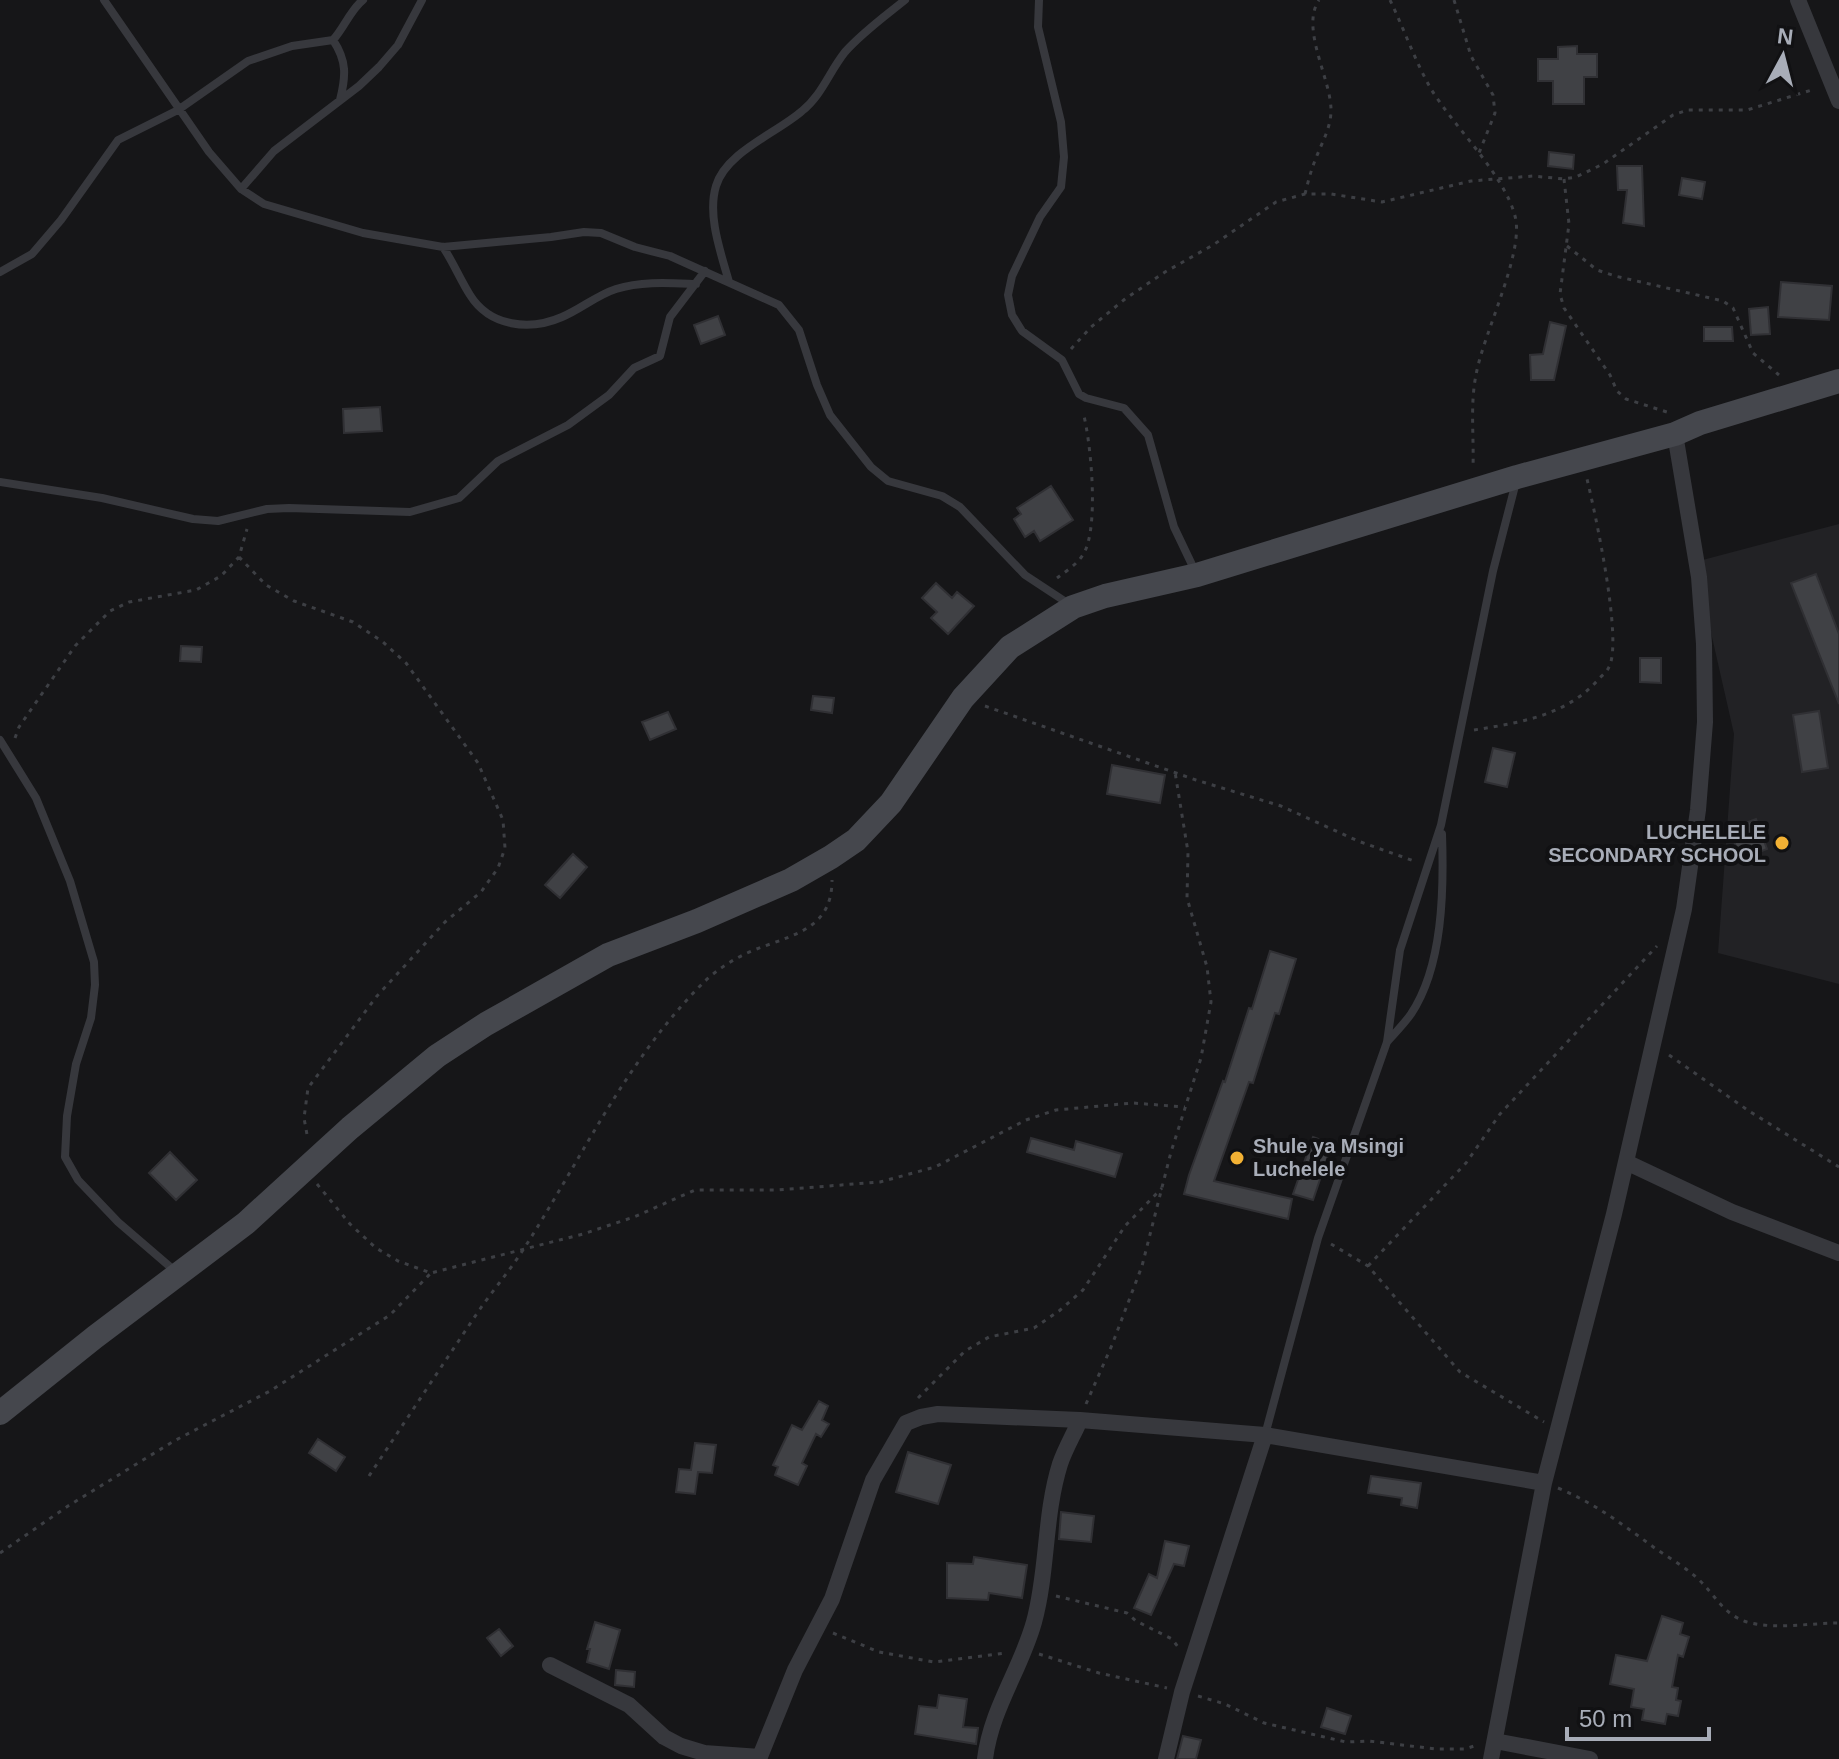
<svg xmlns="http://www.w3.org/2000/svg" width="1839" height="1759" font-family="Arial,sans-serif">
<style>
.built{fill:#222225}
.building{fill:#404145;stroke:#303034;stroke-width:2}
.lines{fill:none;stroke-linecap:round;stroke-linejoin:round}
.path{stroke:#3d3f44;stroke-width:3;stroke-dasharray:4 6;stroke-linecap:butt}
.service{stroke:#37383d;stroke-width:8}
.minor{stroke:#37383d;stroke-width:16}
.secondary{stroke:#45474d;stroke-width:24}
.poi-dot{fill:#f2b134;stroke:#111113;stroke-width:3}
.labels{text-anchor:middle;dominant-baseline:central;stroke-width:8;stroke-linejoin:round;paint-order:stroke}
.poi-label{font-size:20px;font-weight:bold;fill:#a8adb8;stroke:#111113;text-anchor:end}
</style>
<rect width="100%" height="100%" fill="#161618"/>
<path class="built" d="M1839 524V984L1718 953 1734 734 1695 562Z"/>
<path class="building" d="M1577 46V54H1597V77H1584V104H1553V81H1538V59H1558V47Z
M1549 152 1574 155 1573 169 1548 166Z
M1617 166H1642L1644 226 1623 223 1627 190H1618Z
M1682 178 1705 182 1702 199 1679 195Z
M1781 282 1832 286 1829 320 1778 317Z
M1768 307 1770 334 1751 335 1749 309Z
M718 316 725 335 701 344 694 325Z
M1550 322 1566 326 1554 380H1531L1530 355 1543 354Z
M1704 327H1732L1733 341H1704Z
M380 407 382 431 344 433 343 409Z
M1051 486 1073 520 1040 541 1034 531 1025 537 1014 519 1021 514 1017 508Z
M1816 574 1839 634V704L1791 583Z
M936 583 952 598 957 592 974 606 948 634 931 618 937 612 922 598Z
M181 646 202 647 201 662 180 661Z
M1640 658H1661V683L1640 682Z
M813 696 834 698 832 713 811 710Z
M1819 711 1828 768 1802 772 1793 715Z
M668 712 676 729 650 740 642 722Z
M1493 748 1515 753 1507 787 1485 782Z
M1112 765 1165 775 1160 803 1107 794Z
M1756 819 1767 849 1741 859 1729 829Z
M573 854 587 867 560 898 545 885Z
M1270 951 1296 959 1279 1014 1275 1013 1253 1083 1249 1082 1214 1181 1292 1199 1288 1219 1184 1194 1189 1175 1223 1081 1225 1082 1249 1008 1252 1009Z
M1313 1137 1332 1144 1313 1200 1293 1194Z
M1031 1138 1074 1150 1076 1141 1122 1154 1115 1177 1027 1152Z
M170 1152 197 1180 176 1200 149 1173Z
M819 1401 828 1406 822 1420 829 1424 821 1437 816 1434 802 1463 807 1466 798 1485 775 1475 778 1467 773 1465 792 1425 802 1430Z
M318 1439 345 1457 336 1471 309 1453Z
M695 1443 716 1445 712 1473 698 1472 695 1494 676 1492 679 1469 691 1470Z
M908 1452 951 1465 938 1504 896 1492Z
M1371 1476 1421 1483 1417 1508 1401 1505 1402 1498 1368 1493Z
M1061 1512 1094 1516 1091 1542 1059 1539Z
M1165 1541 1189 1546 1184 1566 1174 1564 1151 1615 1134 1608 1149 1574 1157 1578Z
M974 1557 1027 1565 1022 1598 989 1593 988 1600 947 1598V1563L973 1564Z
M1662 1616 1683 1623 1680 1634 1689 1637 1683 1657 1678 1655 1672 1687 1678 1688 1676 1700 1681 1701 1678 1716 1667 1714 1665 1724 1642 1720 1644 1709 1631 1707 1634 1689 1610 1684 1616 1655 1647 1661Z
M595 1622 620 1630 609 1669 587 1662 590 1649H587Z
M499 1629 513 1646 501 1656 487 1638Z
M616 1670 635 1672 634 1687 615 1685Z
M939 1695 967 1699 963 1727 978 1728 976 1744 915 1734 919 1706 937 1708Z
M1327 1708 1351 1716 1345 1734 1321 1727Z
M1183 1736 1201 1740 1196 1759H1177Z"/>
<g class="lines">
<path class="path" d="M1390 0C1404 29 1415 61 1431 89 1455 128 1504 174 1515 216 1525 252 1483 334 1476 375 1470 404 1474 437 1473 467
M1454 0 1471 56 1493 95 1495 113 1479 153
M1564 179 1569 224 1560 294 1564 308 1610 375 1617 391 1626 399 1670 413
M1305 194C1308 182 1311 170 1316 158 1322 142 1331 128 1331 110 1331 79 1300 28 1319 0
M1567 246 1597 270 1615 276 1723 301 1733 308 1753 353 1779 375
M1071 349 1091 327 1125 299 1165 272 1213 245 1276 202 1305 194H1331L1382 202 1471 181 1533 176 1564 179 1576 177 1603 164 1673 115 1688 110H1747L1815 89
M239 557 266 585 294 601 353 622 383 642 406 663 478 763 503 820 505 848 498 868 481 892 445 922 377 996 308 1088 304 1118 308 1140
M1057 578C1066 571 1078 564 1084 553 1099 526 1091 442 1083 412
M985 706 1196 780 1281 806 1358 841 1414 861
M1474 730C1518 723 1565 716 1597 681 1600 677 1607 672 1609 667 1623 641 1595 512 1587 479
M15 738 19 727 75 646 110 611 129 602 196 590 221 576 239 557 247 529
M1669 1055 1749 1111 1839 1167
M317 1184 350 1224 376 1248 398 1261 431 1273 583 1234 634 1217 695 1190H777L880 1182 935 1167 1026 1120 1056 1110 1133 1103 1185 1107
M1331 1244 1368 1266 1460 1372 1544 1422
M1368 1266 1466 1163 1500 1114 1657 946
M918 1398 965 1351 989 1337 1034 1328 1059 1311 1083 1290 1125 1226 1162 1188
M1086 1404 1112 1345 1142 1266 1171 1152 1201 1058 1211 1002 1207 967 1187 898 1188 852 1175 772
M369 1476C406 1420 443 1364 480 1309 494 1289 510 1270 523 1250 581 1160 626 1060 703 983 719 967 743 953 765 946 800 933 832 925 832 880
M1558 1488C1594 1503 1622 1524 1652 1546 1667 1557 1684 1566 1697 1578 1715 1594 1722 1614 1747 1622 1776 1630 1809 1623 1839 1623
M0 1553 68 1506 174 1441 270 1391 390 1315 431 1273
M1056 1596 1127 1613 1136 1621 1172 1639 1178 1647
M833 1633 879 1652 934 1662 1005 1653
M1039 1654 1099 1673 1167 1688
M1198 1696 1225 1704 1264 1723 1346 1742 1369 1741 1436 1749H1465L1477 1745"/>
<path class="service" d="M104 0 209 152 241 189 264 204 363 233 443 247 551 237 584 232 601 233 635 247 670 256 779 305 799 330 817 385 830 415 871 467 888 481 942 496 960 507 1025 575 1069 604
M1039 0 1038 27 1061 122 1064 157 1061 187 1040 217 1012 276 1008 295 1012 315 1022 331 1062 360 1079 394 1086 398 1124 408 1148 435 1174 527 1195 571
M333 40C347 61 346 76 340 100
M241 189 274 151 359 86 379 67 398 45 422 0
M443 247C453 262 460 279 470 295 490 327 530 331 562 317 581 309 597 295 616 289 642 281 669 283 696 284
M0 272 32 254 61 220 118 140 178 110 248 61 292 46 333 40C344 28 351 9 363 0
M729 282C721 253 707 216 716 186 726 152 777 133 802 111 822 95 829 72 845 52 863 32 884 17 905 0
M0 482 102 498 193 519 218 521 267 509 289 508 410 512 459 498 498 461 568 425 609 395 634 368 660 356 670 317 705 271
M0 740 36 798 70 881 94 962 95 985 91 1018 76 1064 67 1116 65 1157 78 1180 118 1222 175 1271
M1387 1042C1395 1033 1404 1024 1411 1014 1443 966 1444 890 1442 834
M1265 1435 1318 1238 1387 1042 1400 950 1441 825 1493 571 1516 482"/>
<path class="minor" d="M1798 0 1839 101
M1626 1162 1732 1212 1839 1253
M550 1665 629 1705 664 1737 681 1746 704 1753 760 1757
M1495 1741 1590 1759
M759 1759 795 1670 832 1599 873 1480 906 1423 921 1417 938 1414 1080 1420 1265 1435 1544 1483
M985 1759C991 1709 1021 1669 1034 1622 1048 1571 1044 1515 1060 1464 1065 1449 1074 1434 1080 1420
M1166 1759 1182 1692 1265 1435
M1491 1759 1544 1483 1614 1214 1684 909 1698 810 1705 722 1704 644 1699 577 1675 434"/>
<path class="secondary" d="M0 1413 95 1337 246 1223 350 1128 437 1056 486 1024 608 955 697 921 791 880 831 857 856 840 891 803 963 698 1010 647 1073 607 1105 596 1197 575 1517 477 1675 434 1700 423 1839 381"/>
</g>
<g class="poi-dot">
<circle cx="1782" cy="843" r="8"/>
<circle cx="1237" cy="1158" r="8"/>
</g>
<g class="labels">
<g class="poi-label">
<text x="1766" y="832">LUCHELELE<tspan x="1766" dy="23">SECONDARY SCHOOL</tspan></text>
<text x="1253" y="1146" text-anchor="start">Shule ya Msingi<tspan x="1253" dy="23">Luchelele</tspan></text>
</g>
</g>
<g transform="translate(1783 56) rotate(7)" stroke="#111113" stroke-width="6" paint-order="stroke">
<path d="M0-6L14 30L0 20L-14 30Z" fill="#a8adb8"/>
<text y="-12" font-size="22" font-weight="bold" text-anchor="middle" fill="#a8adb8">N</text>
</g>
<path d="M1567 1727v12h142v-12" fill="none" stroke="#a8adb8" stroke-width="4"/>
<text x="1579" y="1727" font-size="24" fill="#a8adb8" stroke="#111113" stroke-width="6" paint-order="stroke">50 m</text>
</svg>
